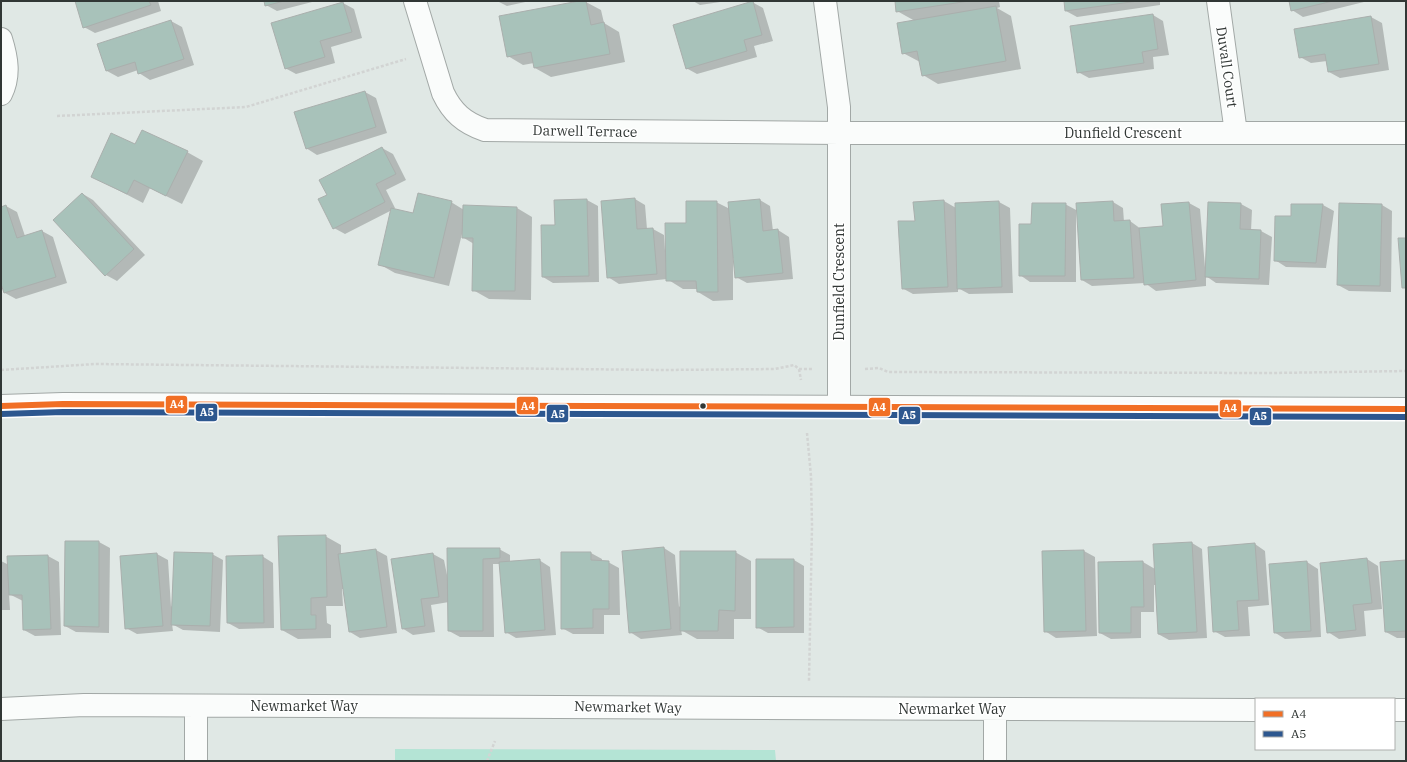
<svg xmlns="http://www.w3.org/2000/svg" width="1407" height="762" font-family="'IBM Plex Serif',serif">
<style>
.green{fill:#b4e4d5}
.shadow{fill:#0003}
.building{fill:#a8c2ba;stroke:#aaafad}
.lines{fill:none;stroke-linecap:round;stroke-linejoin:round}
.minor-casing{stroke:#a2a8a6;stroke-width:24}
.path{stroke:#d2d4d3;stroke-width:2.5;stroke-dasharray:3 2;stroke-linecap:butt}
.minor{stroke:#fafcfb;stroke-width:22}
.bus-1-casing{stroke:#fff;stroke-width:9}
.bus-2-casing{stroke:#fff;stroke-width:9}
.bus-1{stroke:#f16f25;stroke-width:6}
.bus-2{stroke:#2d578f;stroke-width:6}
.bus-dot{fill:#313735;stroke:#fff;stroke-width:1.5}
.labels{text-anchor:middle;dominant-baseline:central;stroke-width:3;stroke-linejoin:round;paint-order:stroke}
.street-label{font-size:14px;fill:#313735;stroke:#fff}
.line-badge{stroke:#fff;stroke-width:1.5}
.badge-label{font-size:11px;text-anchor:middle;font-weight:bold;fill:#fff}
</style>
<rect width="100%" height="100%" fill="#e0e8e5"/>
<path class="green" d="M395 749 775 750 776 761H395Z"/>
<path class="shadow" d="M76 1H158L161 11 95 33 84 27Z
M265 1H316L277 11 266 5Z
M497 1H530L507 6Z
M584 1 601 10 604 23 619 32 625 62 551 77 535 68 534 63 523 65 508 56Z
M693 1H727L700 5Z
M896 1H999L1000 7 997 8 1011 16 1021 69 938 84 923 75 920 62 903 53 915 21 897 11Z
M1065 1H1160V5L1077 17 1066 11Z
M1290 1H1368L1303 17 1292 10Z
M752 2 763 8 773 41 754 46 757 57 697 74 686 68Z
M343 3 354 9 362 38 331 47 335 63 296 74 285 68Z
M1153 15 1163 21 1169 55 1153 57 1154 69 1089 78 1078 72Z
M1371 17 1382 23 1389 70 1340 78 1329 72 1327 61 1311 63 1300 57Z
M171 21 182 27 194 65 150 80 139 73 138 70 118 77 107 71Z
M365 92 376 98 387 133 317 155 306 148Z
M135 145 187 152 203 161 182 204 150 188 143 203 93 177Z
M382 148 393 154 406 180 386 190 395 208 392 210 414 215 451 202 464 210 517 208 532 217 531 300 489 299 473 290 474 244 464 238 463 230 449 286 395 273 379 264 392 210 345 234 334 228 329 195Z
M83 194 93 200 145 255 117 281 106 275 55 220Z
M635 199 645 205 647 229H653L664 235 665 250 687 224 716 202 730 209 760 200 770 206 773 231 778 230 789 237 793 279 747 283 736 277 734 258H733V300L713 301 698 292 697 289H683L667 279 619 284 608 277Z
M587 200 598 206 599 282 553 283 543 277 556 226Z
M944 201 956 208V203L999 202 1010 208 1013 293 969 294 958 288V292L913 294 902 288 916 222Z
M1113 202 1123 208 1124 222 1130 221 1141 229 1164 226 1189 203 1200 209 1205 267 1241 204 1252 210 1251 231H1261L1272 237 1269 285 1216 283 1206 276V286L1156 291 1145 283 1092 286 1082 280 1078 211H1076V282H1030L1020 275 1032 225 1065 204 1078 211Z
M1292 205H1323L1334 211 1326 268 1286 267 1275 260 1292 217Z
M1382 205 1392 211 1391 292 1349 291 1338 285Z
M6 206 17 212 25 236 42 231 53 237 67 283 16 299 5 293 1 281V208Z
M325 536 341 545V555L376 550 387 556 397 633 360 638 350 632 344 589H342L343 606H326L327 623 331 625V638L298 639 282 630Z
M99 542 110 548 109 633 76 632 65 626Z
M1192 543 1202 549 1207 638 1169 640 1158 634 1156 585H1154V612H1141V638L1111 639 1100 633 1143 562 1155 569Z
M1255 544 1265 551 1269 605 1248 607 1250 636 1225 637 1214 631Z
M664 548 675 555 679 607 735 552 751 561V619H734V639H697L681 630 682 635 641 639 630 632Z
M448 549H499L510 555V563L539 560 550 567 556 635 516 638 506 632 500 564H493L494 637H460L449 631V602L431 605 435 632 413 635 402 628 433 554 444 560 449 585Z
M1084 551 1095 557 1097 636 1056 638 1045 631Z
M562 553H591L602 559V562H608L619 568 620 615H604V634H573L562 628Z
M157 554 168 560 171 607 212 554 223 560 220 632 183 630 172 624 173 631 137 634 126 628Z
M48 556 59 562 61 635 35 636 24 630 23 601 9 594 10 610H1V561L9 565Z
M262 556 273 563 274 628 239 629 228 623Z
M1367 559 1378 566 1382 609 1364 611 1366 636 1339 639 1328 632Z
M794 560 804 566V633H768L757 627Z
M1406 561V638H1397L1386 632Z
M1307 562 1318 569 1321 637 1285 639 1274 632Z"/>
<path class="building" d="M75 1H149L151 5 83 28Z
M264 1H284L265 6Z
M579 1H586L591 25 604 22 610 54 534 68 531 52 507 57 499 16Z
M753 1 762 35 744 40 747 51 686 69 673 25Z
M895 1H969L896 12Z
M1064 1H1138L1065 11Z
M1289 1H1333L1291 11Z
M343 2 352 32 320 41 325 57 285 69 271 23Z
M996 6 1006 61 922 76 917 51 902 54 897 23Z
M1153 14 1158 49 1142 52 1144 63 1077 73 1070 26Z
M1371 16 1379 64 1328 72 1325 54 1299 58 1294 29Z
M171 20 184 59 138 74 135 62 106 71 97 44Z
M365 91 376 127 306 149 294 112Z
M142 130 188 151 166 196 134 180 127 194 91 177 111 133 135 144Z
M382 147 396 174 376 184 385 202 333 229 318 199 327 195 319 180Z
M82 193 134 249 105 276 53 220Z
M418 193 452 201 434 278 378 265 391 208 413 213Z
M635 198 637 229 653 228 657 274 607 278 601 201Z
M587 199 589 276 542 277 541 225H555L554 200Z
M760 199 763 231 778 229 783 273 735 278 728 202Z
M944 200 948 287 902 289 898 221H915L913 202Z
M686 201H717L718 292H697L696 281H666L665 223H686Z
M999 201 1002 287 957 289 955 203Z
M1113 201 1114 221 1130 220 1134 278 1081 280 1076 203Z
M1189 202 1196 280 1144 285 1139 228 1163 226 1161 204Z
M1208 202 1241 203 1240 229 1261 230 1259 279 1205 277Z
M1032 203H1066L1065 276H1019V224H1031Z
M1339 203 1382 204 1380 286 1337 285Z
M1291 204H1323L1316 263 1274 261 1275 216H1291Z
M6 205 17 238 42 230 56 277 4 293 1 284V207Z
M463 205 517 207 515 291H472L473 238H462Z
M1398 238H1406V288H1402Z
M326 535 327 597 311 598V615H316V629L281 630 278 536Z
M65 541H99V627L64 626Z
M1192 542 1197 632 1158 634 1153 544Z
M1255 543 1259 600 1237 601 1239 630 1213 632 1208 547Z
M664 547 671 629 629 633 622 551Z
M447 548H500V558L483 559V631H448Z
M376 549 387 627 349 632 338 554Z
M1084 550 1086 631 1044 632 1042 551Z
M680 551H736L735 611 719 610 718 631H680Z
M174 552 213 553 210 626 171 625Z
M561 552H591V560L609 561V609H593V628L561 629Z
M157 553 163 626 125 629 120 556Z
M433 553 439 597 421 599 425 626 402 629 391 559Z
M48 555 51 629 23 630 22 595H9L7 556Z
M263 555 264 623H227L226 556Z
M1367 558 1372 603 1353 605 1356 630 1327 633 1320 563Z
M540 559 545 630 505 633 499 562Z
M756 559H794V627L756 628Z
M1406 560V631L1385 632 1380 562Z
M1143 561 1144 607H1131V633H1099L1098 562Z
M1307 561 1311 631 1274 633 1269 564Z"/>
<g class="lines">
<defs>
<path id="minor" d="M415 1 443 93C452 112 464 123 485 130L840 133H1406
M825 1 839 107V406
M1218 1 1236 133
M1 39C7 58 10 76 1 94
M1 406 63 404 1406 409
M1 709 84 705 1256 710
M995 709V761
M1394 710H1406
M196 761V706"/>
</defs>
<use href="#minor" class="minor-casing"/>
<path class="path" d="M57 116 246 107 406 59
M799 369 801 380
M865 369 879 368 888 372 1272 373 1406 371
M1 370 95 364 665 370 775 369 794 365 799 369H812
M807 433 811 476 812 526 809 681
M487 761 495 741"/>
<use href="#minor" class="minor"/>
<defs>
<path id="bus-1" d="M1 406 63 404 1406 409"/>
<path id="bus-2" d="M1 414 63 412 1406 417"/>
</defs>
<use href="#bus-1" class="bus-1-casing"/>
<use href="#bus-2" class="bus-2-casing"/>
<use href="#bus-1" class="bus-1"/>
<use href="#bus-2" class="bus-2"/>
</g>
<circle class="bus-dot" cx="703" cy="406" r="3.5"/>
<g class="labels">
<g class="street-label">
<text transform="translate(1227 67) rotate(82)">Duvall Court</text>
<text transform="translate(585 131) rotate(1)">Darwell Terrace</text>
<text x="1123" y="133">Dunfield Crescent</text>
<text transform="translate(839 282) rotate(-90)">Dunfield Crescent</text>
<text x="304" y="706">Newmarket Way</text>
<text transform="translate(628 707) rotate(1)">Newmarket Way</text>
<text x="952" y="709">Newmarket Way</text>
</g>
</g>
<g class="line-badge">
<rect x="165" y="395" width="23" height="19" rx="4" fill="#f16f25"/>
<rect x="516" y="396" width="23" height="19" rx="4" fill="#f16f25"/>
<rect x="868" y="397" width="23" height="20" rx="4" fill="#f16f25"/>
<rect x="1219" y="399" width="23" height="19" rx="4" fill="#f16f25"/>
<rect x="195" y="403" width="23" height="19" rx="4" fill="#2d578f"/>
<rect x="546" y="404" width="23" height="19" rx="4" fill="#2d578f"/>
<rect x="898" y="406" width="23" height="19" rx="4" fill="#2d578f"/>
<rect x="1249" y="407" width="23" height="19" rx="4" fill="#2d578f"/>
</g>
<g class="badge-label">
<text x="177" y="408">A4</text>
<text x="528" y="410">A4</text>
<text x="879" y="411">A4</text>
<text x="1230" y="412">A4</text>
<text x="207" y="416">A5</text>
<text x="558" y="418">A5</text>
<text x="909" y="419">A5</text>
<text x="1260" y="420">A5</text>
</g>
<rect width="1407" height="762" fill="none" stroke="#313735" stroke-width="4"/>
<rect x="1255" y="698" width="140" height="52" fill="#ffffff" stroke="#adafae"/>
<rect x="1263" y="711" width="20" height="6" fill="#f16f25" stroke="#adafae"/>
<text x="1291" y="718" font-size="12" fill="#313735">A4</text>
<rect x="1263" y="731" width="20" height="6" fill="#2d578f" stroke="#adafae"/>
<text x="1291" y="738" font-size="12" fill="#313735">A5</text>
</svg>
